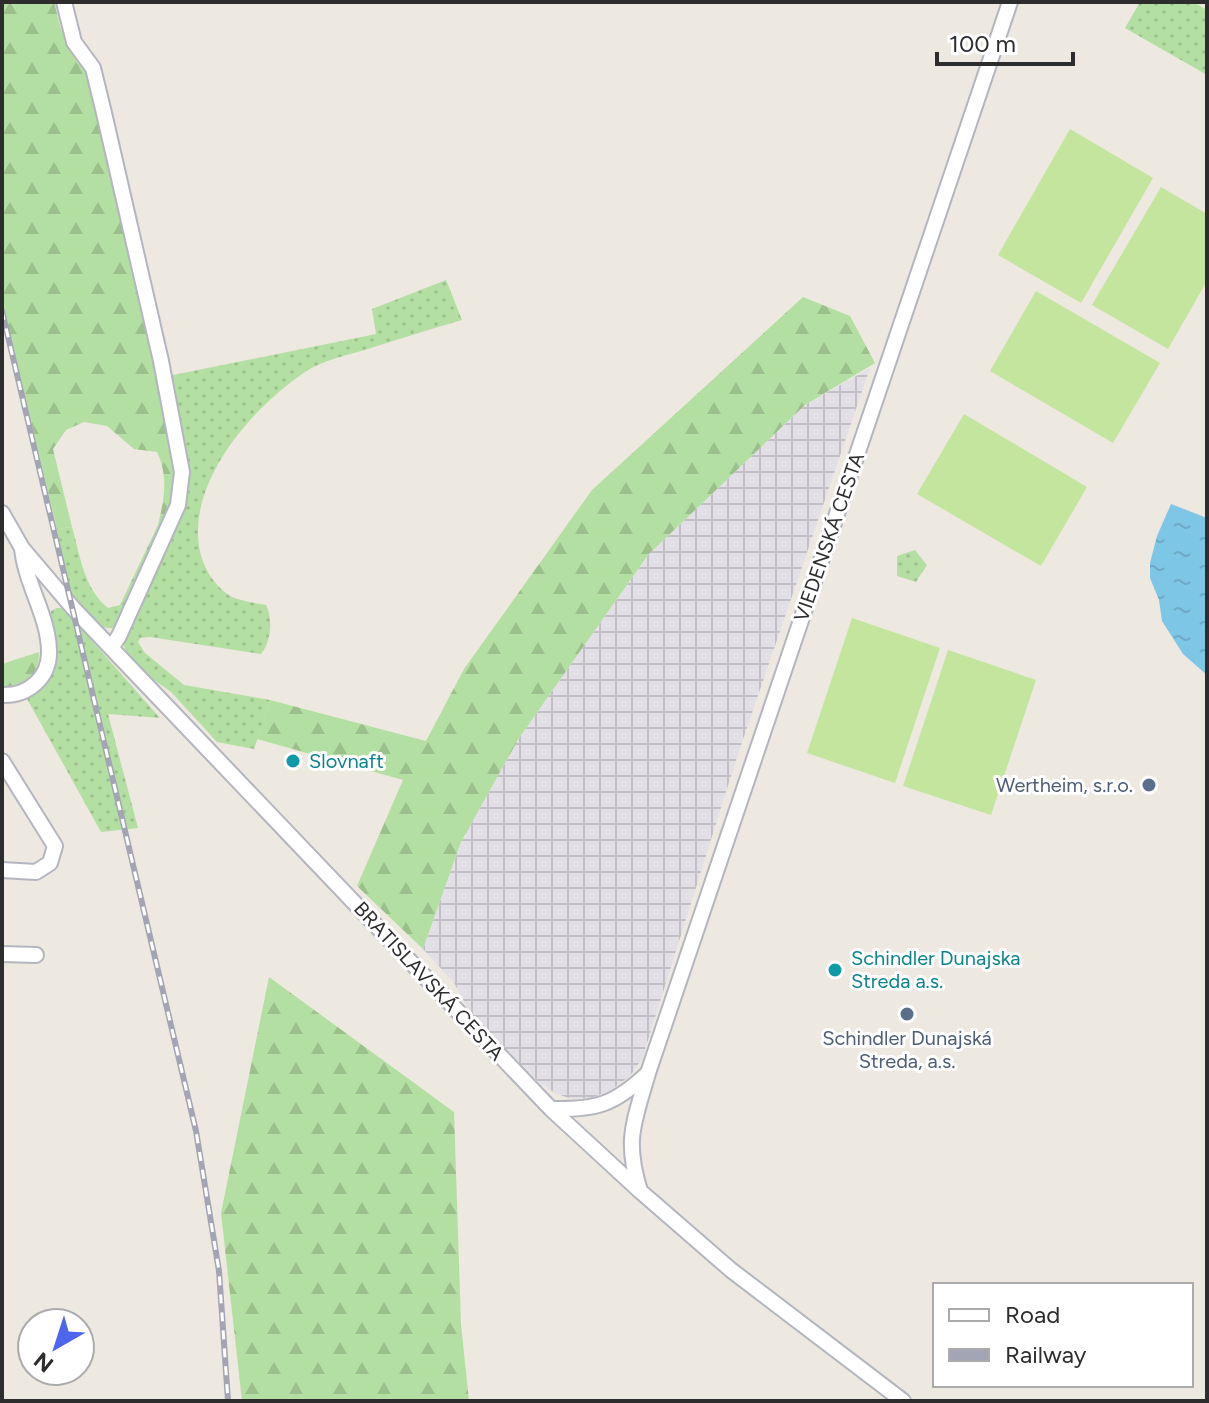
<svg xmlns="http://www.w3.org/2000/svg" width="1209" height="1403" font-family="Figtree,sans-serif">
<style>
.industrial{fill:url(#industrial-grid)}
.grass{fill:url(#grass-dots)}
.forest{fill:url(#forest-firs)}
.pitch{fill:#c4e59e}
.water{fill:url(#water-ripples)}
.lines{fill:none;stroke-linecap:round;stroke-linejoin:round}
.minor-casing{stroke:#b4b6bf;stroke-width:18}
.minor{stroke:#fff;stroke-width:14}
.rail-casing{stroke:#a3a5b5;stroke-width:6}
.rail{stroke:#fff;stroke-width:3;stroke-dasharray:9;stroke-linecap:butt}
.culture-dot{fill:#0f9aa8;stroke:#fff;stroke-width:3}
.service-dot{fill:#5c6f8a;stroke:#fff;stroke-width:3}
.labels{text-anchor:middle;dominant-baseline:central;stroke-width:6;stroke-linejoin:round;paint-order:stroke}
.street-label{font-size:20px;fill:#2d2d2d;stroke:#fff}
.culture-label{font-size:20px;fill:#0d838f;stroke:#fff;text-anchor:start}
.service-label{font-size:20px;fill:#4e5e75;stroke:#fff;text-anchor:end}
</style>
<defs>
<pattern id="industrial-grid" width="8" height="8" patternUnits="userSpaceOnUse" patternTransform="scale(2)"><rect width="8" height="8" fill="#e2e0e6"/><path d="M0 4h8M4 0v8" fill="none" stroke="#c2c0c6"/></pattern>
<pattern id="grass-dots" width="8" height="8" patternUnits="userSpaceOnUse" patternTransform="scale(2)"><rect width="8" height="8" fill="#b4dfa2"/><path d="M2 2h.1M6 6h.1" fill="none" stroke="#9bc08c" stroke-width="1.8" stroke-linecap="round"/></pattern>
<pattern id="forest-firs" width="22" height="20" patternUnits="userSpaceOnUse" patternTransform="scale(2)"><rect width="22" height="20" fill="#b4dfa2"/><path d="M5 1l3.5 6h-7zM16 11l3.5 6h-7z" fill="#9bc08c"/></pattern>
<pattern id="water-ripples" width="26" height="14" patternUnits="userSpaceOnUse" patternTransform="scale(2)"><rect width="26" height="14" fill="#7dc6e6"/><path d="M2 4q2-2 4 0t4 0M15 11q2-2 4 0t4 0" fill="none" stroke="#6caac6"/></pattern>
</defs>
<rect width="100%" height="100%" fill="#ede8e0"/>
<path class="industrial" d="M870 368 737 757 642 1059 630 1076 611 1090 591 1098 571 1099 555 1093 537 1081 475 1021 454 983 423 949 461 842 519 738 648 555 805 405Z"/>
<path class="grass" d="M1140 2H1193L1207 10V75L1125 28Z
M446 280 462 320C430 329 399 339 368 349 348 355 323 360 305 372 253 407 189 479 199 546 202 566 213 585 230 596 240 601 255 603 266 605 273 618 271 643 261 654L150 637 140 638 138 642 145 653 184 685 270 700 254 749 217 742 171 692 147 675 127 654 122 641 181 510 168 376 376 334 372 309Z
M158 525 163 528 119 626C103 635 81 614 74 599 64 579 62 551 57 529L72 527C80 555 84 589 108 608L120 605Z
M915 550 927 565 916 582 897 576V556Z
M57 608H63L160 718 108 714 138 828 101 832 26 697 41 685 51 611Z"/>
<path class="forest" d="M2 2H54L61 29 98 89 176 456 173 505 163 528 158 525C164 499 169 477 157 452L134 449 107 426 84 422 66 430 53 449 72 527 57 529 2 301Z
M803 297 850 316 875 363 805 405 648 555 519 738 461 842 423 949 357 886 403 780 257 739 270 700 426 741 464 669 592 490Z
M39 652C39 676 25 687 2 689V664Z
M269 977 454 1112 461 1324 469 1401H242L221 1213Z"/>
<path class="pitch" d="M1070 129 1153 178 1081 303 998 255Z
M1161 187 1207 214V281L1168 349 1092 305Z
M1036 291 1160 363 1113 443 990 371Z
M964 414 1087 487 1041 566 917 494Z
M852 618 940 648 895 783 807 753Z
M948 650 1036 680 991 815 903 786Z"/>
<path class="water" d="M1171 504 1207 518V675L1183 654 1162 621 1159 600 1150 578V563L1157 536Z"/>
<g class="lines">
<defs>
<path id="minor" d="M64 2 74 42 93 68 104 113 161 361 182 472 178 505 119 636 111 648
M2 513 22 548 73 608 551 1109 640 1191 731 1270 903 1401
M2 695C28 696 50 678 49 650 48 615 25 583 22 548
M2 761 55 846 50 863 36 872 2 870
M2 954 36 955
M551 1109C596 1110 614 1105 648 1073
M640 1191C624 1139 634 1123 648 1073L1010 2"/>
</defs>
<use href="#minor" class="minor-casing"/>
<use href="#minor" class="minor"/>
<defs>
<path id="rail" d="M2 311 196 1131 219 1271 228 1401"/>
</defs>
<use href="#rail" class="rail-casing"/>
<use href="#rail" class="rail"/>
</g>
<g class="culture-dot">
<circle cx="293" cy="761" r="8"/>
<circle cx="835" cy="970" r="8"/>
</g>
<g class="service-dot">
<circle cx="1149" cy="785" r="8"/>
<circle cx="907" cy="1014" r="8"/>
</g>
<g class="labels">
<g class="street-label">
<text transform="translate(829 537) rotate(-71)">VIEDENSKÁ CESTA</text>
<text transform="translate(429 981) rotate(47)">BRATISLAVSKÁ CESTA</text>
</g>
<g class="culture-label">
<text x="309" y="761">Slovnaft</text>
<text x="851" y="958">Schindler Dunajska<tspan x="851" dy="23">Streda a.s.</tspan></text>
</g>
<g class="service-label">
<text x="1133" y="785">Wertheim, s.r.o.</text>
<text x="907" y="1038" text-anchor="middle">Schindler Dunajská<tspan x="907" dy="23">Streda, a.s.</tspan></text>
</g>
</g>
<rect width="1209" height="1403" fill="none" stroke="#2d2d2d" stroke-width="8"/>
<rect x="933" y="1283" width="260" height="104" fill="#ffffff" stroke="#ababab" stroke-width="2"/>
<rect x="949" y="1309" width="40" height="12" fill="#ffffff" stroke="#ababab" stroke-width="2"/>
<text x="1005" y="1323" font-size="24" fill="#2d2d2d">Road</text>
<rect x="949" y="1349" width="40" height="12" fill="#a3a5b5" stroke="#ababab" stroke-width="2"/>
<text x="1005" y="1363" font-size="24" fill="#2d2d2d">Railway</text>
<g transform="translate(56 1347) rotate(219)"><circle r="38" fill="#ffffff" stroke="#ababab" stroke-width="2"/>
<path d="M0-6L14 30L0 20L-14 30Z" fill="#4e66ec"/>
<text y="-12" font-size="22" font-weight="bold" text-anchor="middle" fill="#2d2d2d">N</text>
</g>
<path d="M937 52v12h136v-12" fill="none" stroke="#2d2d2d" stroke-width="4"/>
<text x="949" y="52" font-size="24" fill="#2d2d2d" stroke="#ffffff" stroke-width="6" paint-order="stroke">100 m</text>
</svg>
